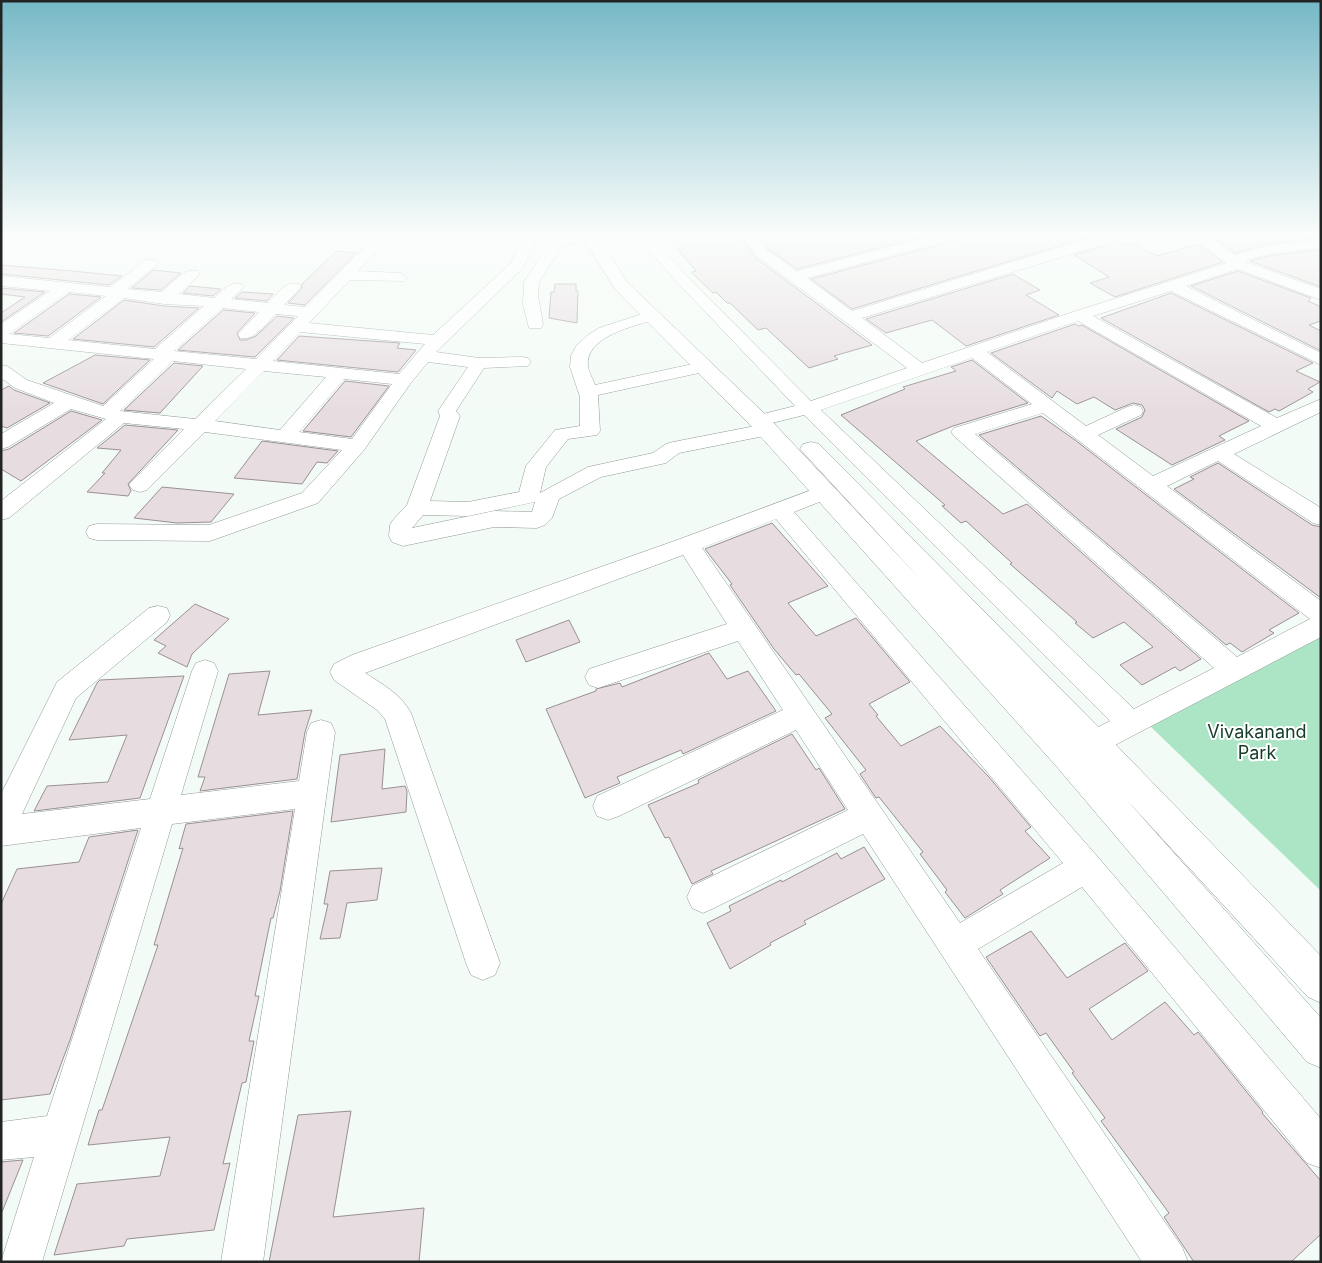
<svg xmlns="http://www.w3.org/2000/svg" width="1322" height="1263" font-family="Inter,sans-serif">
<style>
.green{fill:#ace5c5}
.building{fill:#e7dde1;stroke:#9a9094}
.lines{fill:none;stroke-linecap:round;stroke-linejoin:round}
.minor-casing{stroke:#919994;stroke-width:1}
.secondary-casing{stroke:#919994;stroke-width:1}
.minor{fill:#fff;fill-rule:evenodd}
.secondary{fill:#fff;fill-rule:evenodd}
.labels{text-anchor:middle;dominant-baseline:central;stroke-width:4;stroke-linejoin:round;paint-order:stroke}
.park-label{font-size:18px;fill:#153b28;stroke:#fff}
</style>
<rect width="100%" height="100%" fill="#f3fbf6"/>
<path class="green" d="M1321 635V891L1150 726Z"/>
<path class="building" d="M669 235H737L743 240 756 258 872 345 834 356 838 359 809 368 766 328 758 330 730 303H727L716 292 713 293 693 274 692 272 696 271 670 240H673Z
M771 235H930L797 269 768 249 760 237Z
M962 235H1095L852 309 811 279 958 240Z
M1229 235H1321V238L1273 243 1235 253 1215 239Z
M1115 240 1125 245 1133 243 1157 256 1199 244 1223 262 1115 297 1090 283 1109 277 1074 255 1112 244Z
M1321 250V287L1250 261 1273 255Z
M337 251 356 253 305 305 288 303 302 288V284Z
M1 265 72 271 122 276 109 285 1 274Z
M153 270 181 273 161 290 132 288Z
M1238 271 1311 298 1308 301 1321 307V321L1309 325 1321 331V351L1191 286Z
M1013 274 1040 290 1026 295 1059 315 966 346 932 320 886 333 866 319Z
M555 284H576V291H578L577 323 549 318 551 292H554Z
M190 286 221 289 213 296 183 293Z
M1 288 45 292 1 322V313L25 297 1 294Z
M242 292 273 294 267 301 235 298Z
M1171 293 1313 363 1296 371 1320 382 1308 389 1313 392 1279 411 1275 409 1269 412 1101 318Z
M69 294 101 297 48 336 14 333Z
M124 300 164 306 199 308 154 347 73 339Z
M223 310 255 313 237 333 240 340H246L256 336 277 316 294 318 255 357 178 350Z
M1075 324 1079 326 1082 325 1249 421 1219 436 1225 440 1172 465 1116 429 1142 417 1145 410 1142 405 1133 403 1115 410 1094 397 1077 404 1057 391 1052 398 991 353Z
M299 336 400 343 397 348 416 350 398 372 277 360Z
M95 355 150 360 103 404 43 383Z
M972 360 1028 403 953 426 916 441 1003 514 1027 504 1201 659 1180 671 1175 667 1142 685 1120 665 1153 647 1124 622 1093 638 1075 623 1077 622 1010 564 1012 563 966 521 961 523 942 506 945 505 841 415 905 389 903 387 956 371 951 367Z
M174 363 203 366 160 413 124 410Z
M345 381 389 386 351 437 303 431Z
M9 386 14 390 50 403 7 428 1 426V390Z
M71 411 102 420 21 481 1 469V451L9 449Z
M1041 416 1075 440 1299 613 1269 630 1274 633 1242 652 1230 643 1226 645 979 435Z
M125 425 178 430 128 484 131 491 128 496 87 492 105 473H102L121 450 97 448Z
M262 441 338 451 327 463 317 462 302 484 234 478Z
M1218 463 1312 525 1321 527V598L1174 489 1194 479 1190 477Z
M162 487 234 494 211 522 177 523 134 518Z
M772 523 828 586 788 603 816 636 856 618 910 682 869 704 878 715 876 716 901 746 940 726 988 776 1031 827 1025 831 1050 858 1000 890 1003 894 965 918 945 892 947 890 920 854 923 852 879 797 876 798 860 774 866 770 825 718 832 714 799 674 796 675 774 649 730 585 732 584 705 549Z
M195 604 229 619 192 654 187 667 158 653 166 646 154 640Z
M569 620 580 642 526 662 516 640Z
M709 653 727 679 748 671 776 711 683 754 681 750 617 777 620 783 585 798 546 709 596 691V689L620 683 622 687Z
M270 671 258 715 312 710 305 732 297 779 200 791 205 777H198L229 674Z
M184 676 140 798 34 811 47 786 108 782 127 735 69 740 97 683 100 680Z
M792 734 816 770 819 768 845 809 711 871 713 874 692 884 669 837 665 838 648 805 699 783 698 780Z
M385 749 382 789 405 786 407 791 406 812 331 822 340 755Z
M293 811 280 891 273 918H271L255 996H259L249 1041H254L246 1082 242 1083 223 1164 230 1163 214 1230 127 1239 124 1246 54 1255 77 1184 160 1176 170 1137 88 1145 99 1110H102L158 945H154L183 848 179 849 186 824Z
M138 830 70 1040 50 1094 1 1100V904L17 869 79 862 89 837Z
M864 847 885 879 804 921 806 924 770 943 771 945 730 969 707 923 731 911 729 906 781 880 782 882 837 853 841 859Z
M382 868 377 900 347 903 340 938 320 939 328 904H324L330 871Z
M1031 931 1067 978 1125 943 1148 971 1089 1009 1112 1040 1165 1002 1194 1035 1198 1032 1263 1112 1262 1113 1321 1181V1234L1291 1262H1194L1164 1217 1169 1213 1101 1121 1105 1118 1072 1073 1074 1072 1046 1033 1040 1036 986 957Z
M351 1111 333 1217 424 1208 419 1262H269L298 1115Z
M23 1160 2 1212H1V1162Z"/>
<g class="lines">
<defs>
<path id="minor" d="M376 235H391L358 271 399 273 404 275 407 278 404 281 350 280 309 323 433 335 511 263 524 235H538L523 268 436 352 479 358 522 357 528 358 531 362 528 366 484 368 456 411 460 416 430 501 468 502 519 492 526 466 555 430 580 426V397L570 367 571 356 576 346 588 335 599 328 645 313H657L659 316 657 319C635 326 584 336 588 367 589 373 593 379 595 385L702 362 708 363 711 367 708 371 598 395 600 431 597 435 568 439 546 467 540 493 588 467 653 453 666 444 673 442 755 426 751 425 748 421 751 417 795 406 674 279 636 235H651L684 273 811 401 907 368 757 256 742 235H756L767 250 797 271 937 235H960L958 238 807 278 852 311 1101 235H1115L1111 242 862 318 922 363 1073 312 1227 263 1190 235H1206L1235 255 1273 245 1321 240V248L1273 253 1247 260 1246 262 1321 289V300L1238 269 1186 286 1321 353V365L1171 291 1093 316 1277 418 1321 399V412L1234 454 1321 508V525L1313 523 1218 461 1167 486 1321 601V637L1077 765 1067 761 1063 752 1067 743 1110 721 804 415 768 424 774 426 777 430 774 434 679 453 666 463 601 477 559 499 552 518 545 525 537 528 494 527 403 546 392 542 389 536 390 525 393 520 407 505 440 416 438 411 468 367 428 362 410 384 364 450 318 503 210 541 97 540 89 538 86 532 89 526 97 524 209 525 302 493 342 450 205 432 147 490 140 492 133 490 129 485 133 480 184 429 124 423 9 518 1 520V501L106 419 71 409 8 447 1 449V434L54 403 15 388 1 378V365L7 366 27 380 103 406 154 359 1 343V324L50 291 1 286V276L110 287 146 260H156L158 263 156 266 127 289 162 292C172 284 184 267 197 271L200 274 179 294 214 298C223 290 230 281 242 284L244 287 231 299 268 303C277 294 285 280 299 284L301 287 284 305 306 307ZM68 292 106 296 49 338 9 334ZM124 298 164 304 204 306 155 349 68 340ZM222 308 259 312 238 334 240 338C255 341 266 323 276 314L298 316 256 359 174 351ZM1078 321 1261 426 1153 476 1098 435 1141 415 1143 411 1141 407 1134 405 1127 407 1086 426 987 352ZM300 332 425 344 399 374 273 361ZM972 358 1032 404 954 428 951 432 954 436 1214 668 1134 709 821 410ZM173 361 246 369 195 419 120 411ZM264 371 326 377 280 430 215 421ZM344 379 392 384 352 439 299 432ZM1043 413 1310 619 1237 657 975 434ZM535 502 532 512 494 511 412 528 423 515 468 516Z
M572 235 596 236 594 239 562 246 539 282 538 296 543 324 541 328H529L523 304 524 282 551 241Z
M825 485 832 487 836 492 832 497 794 512 1097 856 1321 1119V1168L1307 1163 1082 887 978 949 1182 1247 1188 1262H1142L863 834 714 908 703 913 692 908 687 897 692 886 848 810 796 730 619 816 608 820 597 816 593 806 597 796 783 710 738 641 598 688 589 685 585 677 589 669 727 624 683 555 365 673C382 684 401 694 411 713L500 963 495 975 483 980 471 975 466 963 385 719 377 710 334 680 330 672 334 664 352 655 680 539ZM776 519 1063 863 960 923 702 548Z
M158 606 167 608 170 615 167 622 76 698 22 814 150 799 192 671 196 663 205 660 214 663 218 671 181 795 299 781 307 732 311 723 321 720 331 723 335 732 263 1262H221L295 809 172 824 42 1262H1L34 1157 1 1160V1122L47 1116 141 828 1 846V794L57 682 149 608Z"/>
<path id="secondary" d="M581 235H597L627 282 768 417 923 582 800 449 803 444 811 442 819 444 1119 748 1321 956V1003L1308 997 1124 797 1321 1018V1068L1307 1062 1057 767 752 427 615 289Z"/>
</defs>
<use href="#minor" class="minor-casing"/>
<use href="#secondary" class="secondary-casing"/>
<use href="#minor" class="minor"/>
<use href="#secondary" class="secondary"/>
</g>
<linearGradient id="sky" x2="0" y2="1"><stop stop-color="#75b8c6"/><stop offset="0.57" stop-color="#fafdfb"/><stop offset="1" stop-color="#fafdfb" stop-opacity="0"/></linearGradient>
<rect width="1322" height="412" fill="url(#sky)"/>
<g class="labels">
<g class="park-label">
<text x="1257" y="731">Vivakanand<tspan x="1257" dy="21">Park</tspan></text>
</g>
</g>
<rect width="1322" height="1263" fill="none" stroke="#212422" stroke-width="5"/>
</svg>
